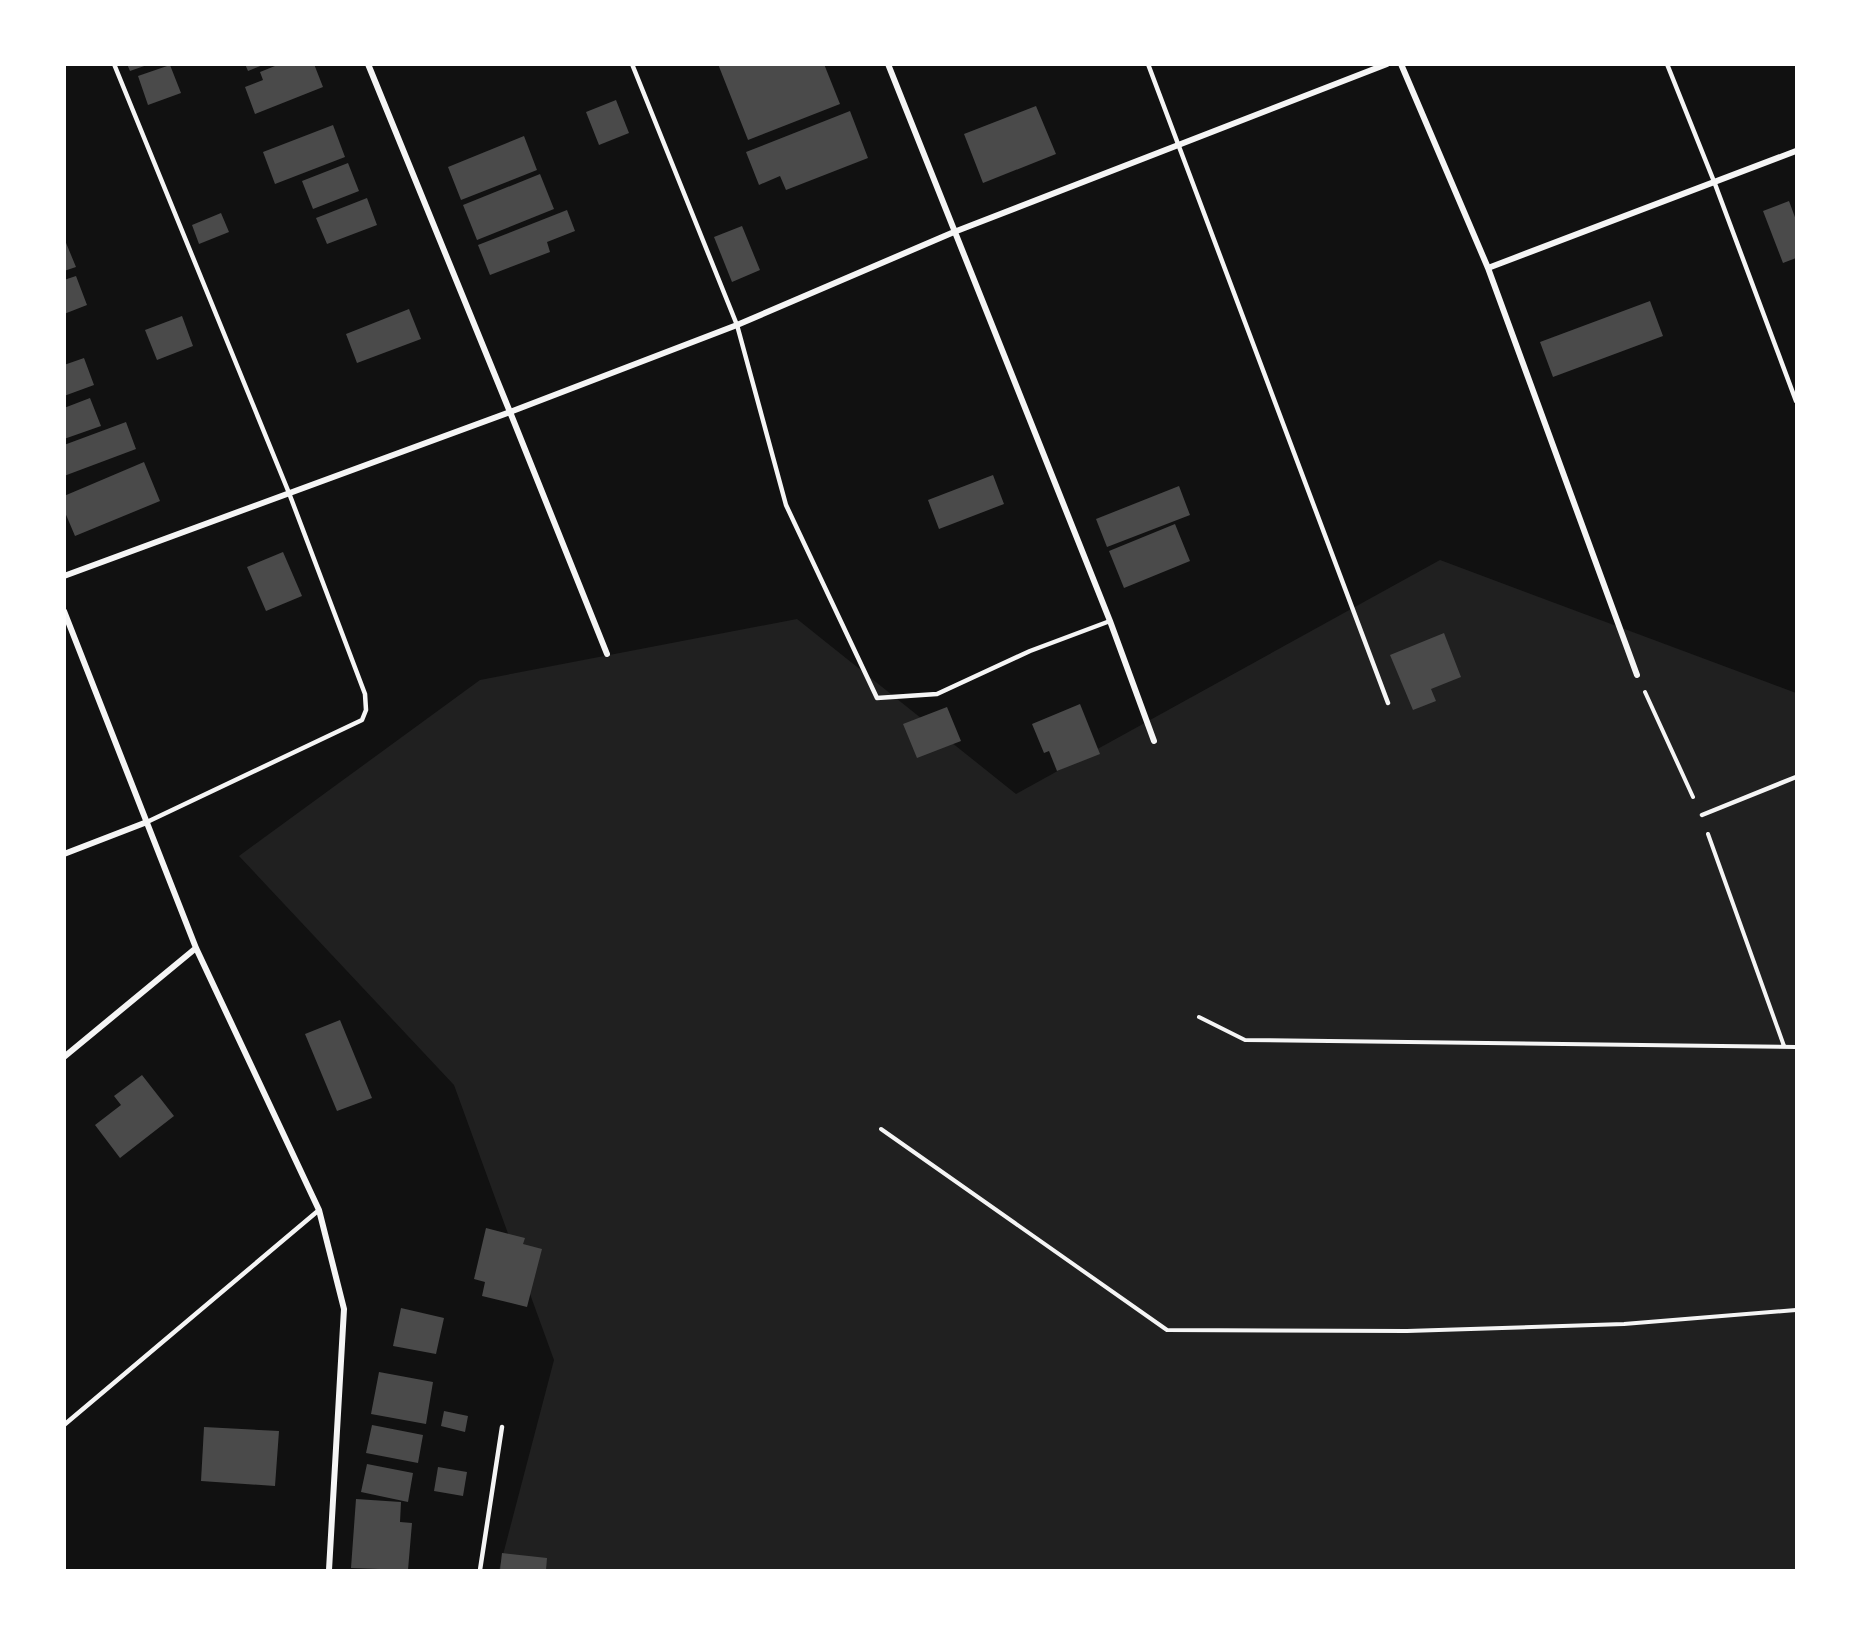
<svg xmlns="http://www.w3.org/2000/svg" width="1861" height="1635" font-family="'Golos Text',sans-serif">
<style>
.green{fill:#202020}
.building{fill:#4a4a4a}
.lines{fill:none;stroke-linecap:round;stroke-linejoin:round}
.path{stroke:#f5f5f5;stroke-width:4}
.service{stroke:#f5f5f5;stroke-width:4.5}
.minor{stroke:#f5f5f5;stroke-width:6}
</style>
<rect width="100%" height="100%" fill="#111"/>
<path class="green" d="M1440 560 1796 693V1570H499L554 1360 454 1085 239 856 480 680 797 619 1016 794Z"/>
<path class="building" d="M127 64H147V65L130 71Z
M245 64H263V65L248 71Z
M280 64H314L323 87 255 114 245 87 263 80 260 72Z
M718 64H824L840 104 748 140Z
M170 65 181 93 148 105 138 76Z
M616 100 629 133 599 145 586 112Z
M1036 106 1056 154 983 183 964 134Z
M850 111 868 158 786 190 780 176 759 185 746 152Z
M333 125 345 157 275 184 263 152Z
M524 136 537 170 461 200 448 167Z
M348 163 359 191 313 209 302 181Z
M540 174 554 209 477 240 463 205Z
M367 198 377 225 327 244 316 218Z
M1789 201 1796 220V258L1783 263 1763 211Z
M567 210 575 231 547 242 550 252 490 275 478 245Z
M221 213 229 232 199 244 192 225Z
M742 226 760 270 732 282 714 237Z
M64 238 76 267 64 271Z
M76 276 87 305 64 314V280Z
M1650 301 1663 336 1553 377 1540 342Z
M409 309 421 339 357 363 346 334Z
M182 316 193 346 157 360 145 330Z
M84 358 94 385 64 396V365Z
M90 398 101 426 64 439V408Z
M126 422 136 449 64 476V445Z
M144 462 160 501 75 536 64 510V496Z
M993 475 1004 504 939 529 928 500Z
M1179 486 1190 515 1107 547 1096 519Z
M1175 524 1190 561 1124 588 1109 551Z
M283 552 302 596 266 611 247 567Z
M1444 633 1461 677 1431 689 1436 701 1413 710 1390 655Z
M1080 704 1100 754 1057 771 1049 751 1044 753 1032 724Z
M947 707 961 741 917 758 903 724Z
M340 1020 372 1098 337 1111 305 1034Z
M142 1075 174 1116 120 1158 95 1125 121 1105 114 1096Z
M486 1228 525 1238 523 1244 542 1249 527 1307 482 1296 485 1282 474 1279Z
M401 1308 444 1318 436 1354 393 1346Z
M379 1372 433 1382 426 1424 371 1414Z
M444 1411 468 1416 465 1432 441 1426Z
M372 1425 423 1435 418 1463 366 1453Z
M204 1427 279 1431 275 1486 201 1481Z
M367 1464 413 1473 408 1502 361 1492Z
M438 1467 467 1472 463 1496 434 1491Z
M356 1499 401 1502 400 1522 412 1523 408 1570 351 1568Z
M502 1553 547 1558 546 1570H500Z"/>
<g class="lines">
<path class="path" d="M1645 692 1693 797
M1708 834 1784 1046
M1199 1017 1245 1040 1796 1047
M881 1129 1167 1330 1407 1331 1624 1324 1796 1310"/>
<path class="service" d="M114 64 289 493 365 694 366 710 362 720 147 822
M632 64 737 325 786 505 877 698 937 694 1030 651 1110 621
M1148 64 1388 703
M1667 64 1715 184 1796 401
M1702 815 1796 777
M64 1425 319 1210
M480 1570 502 1427"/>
<path class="minor" d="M368 64 510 412 607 654
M888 64 1110 621 1154 741
M1401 64 1488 268 1637 675
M1488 268 1796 151
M64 576 510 412 737 325 954 232 1387 64
M64 611 196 948 319 1210 344 1309 329 1570
M64 854 147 822
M64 1057 196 948"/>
</g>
<rect width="1861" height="1635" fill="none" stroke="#ffffff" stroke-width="132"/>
</svg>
